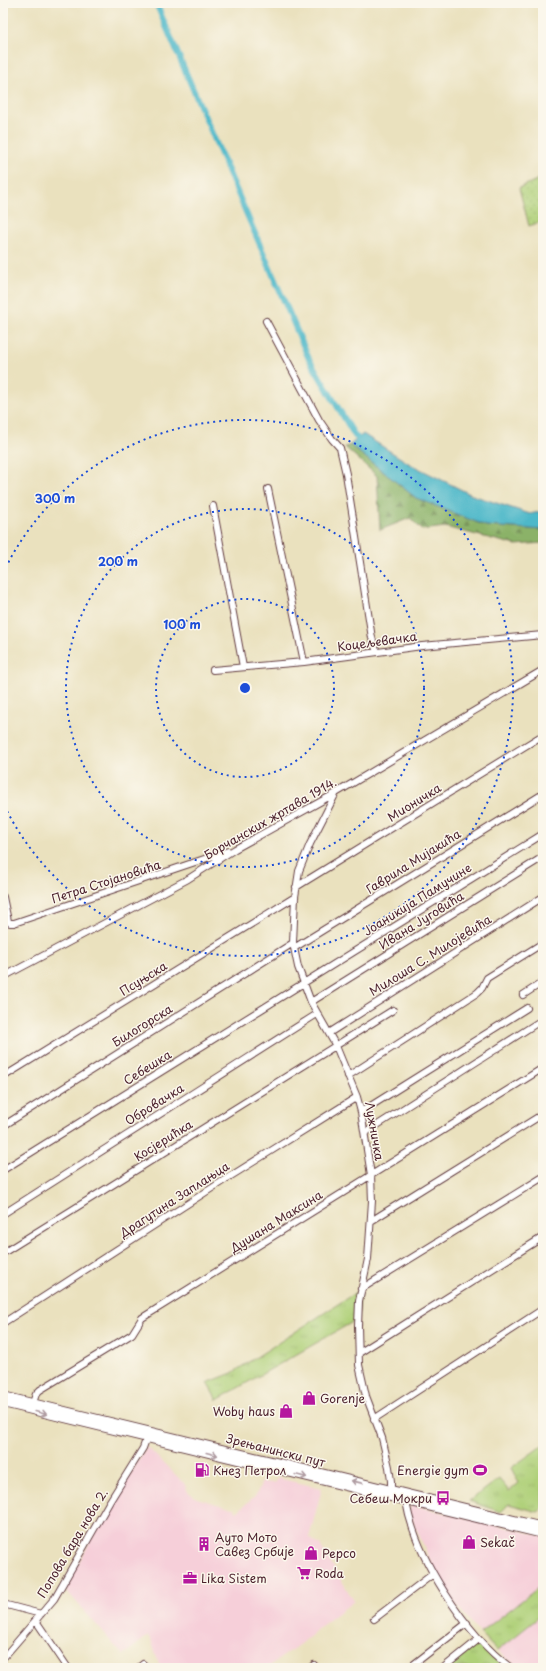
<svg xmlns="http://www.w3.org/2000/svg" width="546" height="1671" font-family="'Playpen Sans',sans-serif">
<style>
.built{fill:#f6cfd9}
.grass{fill:url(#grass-tufts);stroke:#7c7852}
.forest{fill:url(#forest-firs);stroke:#6a684a}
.garden{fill:url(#garden-dots);stroke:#7c7852}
.water{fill:#4db8c9;stroke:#4c6c7a}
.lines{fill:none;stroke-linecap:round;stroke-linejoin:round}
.canal{stroke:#4db8c9;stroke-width:6}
.minor-casing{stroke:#623c41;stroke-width:8}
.secondary-casing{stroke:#623c41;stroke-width:10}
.minor{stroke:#fff;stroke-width:6}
.secondary{stroke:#fff;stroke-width:8}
.oneway{stroke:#ae9aa0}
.ring{fill:none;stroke:#1d4ed8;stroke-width:2;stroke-dasharray:2 4}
.labels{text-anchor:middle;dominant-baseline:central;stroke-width:3;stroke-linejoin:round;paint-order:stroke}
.street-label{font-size:12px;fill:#4a1f2b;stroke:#fbf7ec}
.poi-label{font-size:12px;fill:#4a1f2b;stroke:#fbf7ec;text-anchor:start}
.centre{fill:#1d4ed8;stroke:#fbf7ec;stroke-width:2}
.ring-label{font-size:12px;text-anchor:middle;font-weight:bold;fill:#1d4ed8;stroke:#fbf7ec;stroke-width:3;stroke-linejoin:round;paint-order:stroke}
</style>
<defs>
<pattern id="grass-tufts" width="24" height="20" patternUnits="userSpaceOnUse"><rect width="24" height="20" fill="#afd078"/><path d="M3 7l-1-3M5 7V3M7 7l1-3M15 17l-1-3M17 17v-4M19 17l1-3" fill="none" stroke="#98b268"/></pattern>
<pattern id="forest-firs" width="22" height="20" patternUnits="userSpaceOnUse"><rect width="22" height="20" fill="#8bb268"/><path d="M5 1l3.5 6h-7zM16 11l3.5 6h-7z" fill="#749056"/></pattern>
<pattern id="garden-dots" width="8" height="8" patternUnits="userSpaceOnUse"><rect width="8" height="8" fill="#afd078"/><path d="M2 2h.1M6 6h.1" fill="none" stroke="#98b268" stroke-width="1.8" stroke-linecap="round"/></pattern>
</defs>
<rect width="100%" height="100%" fill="#fbf7ec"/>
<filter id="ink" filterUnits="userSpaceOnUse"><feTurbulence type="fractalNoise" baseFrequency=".025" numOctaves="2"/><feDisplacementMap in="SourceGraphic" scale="8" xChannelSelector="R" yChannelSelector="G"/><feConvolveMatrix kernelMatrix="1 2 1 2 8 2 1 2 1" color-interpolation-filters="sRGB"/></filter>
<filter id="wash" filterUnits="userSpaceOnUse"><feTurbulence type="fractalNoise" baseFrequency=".012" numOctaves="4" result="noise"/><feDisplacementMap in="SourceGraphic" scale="16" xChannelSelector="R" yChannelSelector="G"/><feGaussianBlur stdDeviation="0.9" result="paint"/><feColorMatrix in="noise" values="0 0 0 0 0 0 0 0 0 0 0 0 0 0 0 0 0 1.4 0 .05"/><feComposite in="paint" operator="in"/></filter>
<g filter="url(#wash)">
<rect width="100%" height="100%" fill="#eae1be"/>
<path class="built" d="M147 1447 184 1483 188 1492 197 1498 226 1507 234 1508 237 1512 256 1495 262 1482 275 1483 277 1478 322 1488 309 1538 320 1545 354 1601 312 1633V1635L267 1668H160L151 1640 148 1636 123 1655 64 1588 115 1498Z
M411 1505 543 1536V1584L480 1633 453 1601 436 1574 409 1512Z
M543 1614V1665L539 1668H520L497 1651Z"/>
<path class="grass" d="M361 1289 358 1319 217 1400 207 1383 232 1373Z
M543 1445V1508L538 1512 509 1504 501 1512 469 1501 499 1479 509 1491 519 1483 511 1468Z
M543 1584V1614L497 1651 480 1633Z
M479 1642 501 1663 494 1668H446Z"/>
<path class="forest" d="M350 445 416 498 486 526 543 530V543L516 545 445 527 422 530 410 518 380 530 377 476 345 447Z"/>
<path class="garden" d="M543 177V221L529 226 519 188Z"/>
<path class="water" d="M363 434 410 464 472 495 530 514 543 511V530L486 526 416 498 350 445Z"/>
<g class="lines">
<path class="canal" d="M156 3 309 359 355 436 363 443"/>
</g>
</g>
<g filter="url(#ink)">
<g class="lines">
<defs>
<path id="minor" d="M266 321 319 420 332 439 340 448 346 474 372 638 377 652
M268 489 304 662
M213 506 243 667
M213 670 304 662 422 646 543 635
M336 793 310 844 299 871 295 897 293 943 298 967 311 1002 336 1046 357 1097 361 1112 371 1175 372 1201 368 1259 359 1301 358 1326 359 1365 366 1396 382 1438 389 1467 391 1481V1490
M296 887 543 735
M3 897 8 921 10 923H14L228 851
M294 948 543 794
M3 977 188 879 235 849 336 793 543 670
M523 995 543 982
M311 1002 543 857
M329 1033 543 897
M348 1076 477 993 482 988 487 978 543 943
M3 1077 295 897
M361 1112 527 1008
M3 1126 293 943
M365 1133 537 1023
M3 1170 543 834
M3 1214 317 1014
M371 1221 543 1114
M3 1253 393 1010
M361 1289 543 1177
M3 1323 226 1179 357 1097
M359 1353 543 1237
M33 1403 36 1394 40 1390 132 1334 142 1318 543 1068
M374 1419 543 1309
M406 1501C415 1557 466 1635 511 1668
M3 1604 41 1614
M374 1619 433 1574
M36 1621 68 1668
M3 1658 54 1599 110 1501 143 1448 148 1434
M138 1668 143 1664
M310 1668 314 1665
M409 1668 467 1623
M443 1668 479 1639"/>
<path id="secondary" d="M3 1396 543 1527
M3 1403 543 1534"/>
</defs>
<use href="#minor" class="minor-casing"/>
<use href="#secondary" class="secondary-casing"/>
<use href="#minor" class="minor"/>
<use href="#secondary" class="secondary"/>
</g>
<defs><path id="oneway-shaft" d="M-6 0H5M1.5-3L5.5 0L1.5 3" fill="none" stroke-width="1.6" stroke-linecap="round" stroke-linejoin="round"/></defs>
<g class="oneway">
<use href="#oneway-shaft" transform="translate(41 1413) rotate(14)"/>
<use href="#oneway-shaft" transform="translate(212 1454) rotate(14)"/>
<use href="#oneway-shaft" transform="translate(301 1476) rotate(14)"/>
<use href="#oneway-shaft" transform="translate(357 1482) rotate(-167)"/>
</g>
</g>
<g class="ring">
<circle cx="245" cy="688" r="89"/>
<circle cx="245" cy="688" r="179"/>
<path d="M3 573A268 268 0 1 1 3 803"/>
</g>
<defs>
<symbol id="shop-bare" viewBox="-9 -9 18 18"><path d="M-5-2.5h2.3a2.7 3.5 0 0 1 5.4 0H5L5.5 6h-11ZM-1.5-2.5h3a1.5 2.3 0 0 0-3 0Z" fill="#b5179e" stroke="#fbf7ec" stroke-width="2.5" paint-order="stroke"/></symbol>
<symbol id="fuel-bare" viewBox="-9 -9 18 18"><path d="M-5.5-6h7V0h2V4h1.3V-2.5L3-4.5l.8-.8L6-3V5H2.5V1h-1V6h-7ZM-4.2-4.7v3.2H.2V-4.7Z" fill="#b5179e" stroke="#fbf7ec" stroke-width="2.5" paint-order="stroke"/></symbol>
<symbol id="stadium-bare" viewBox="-9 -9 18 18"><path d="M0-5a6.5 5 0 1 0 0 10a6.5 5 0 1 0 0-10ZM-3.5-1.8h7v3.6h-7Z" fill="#b5179e" stroke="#fbf7ec" stroke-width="2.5" paint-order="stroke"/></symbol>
<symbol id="bus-bare" viewBox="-9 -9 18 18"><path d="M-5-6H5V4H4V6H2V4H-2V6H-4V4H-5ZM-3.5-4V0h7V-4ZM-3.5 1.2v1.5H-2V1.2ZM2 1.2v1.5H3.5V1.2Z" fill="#b5179e" stroke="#fbf7ec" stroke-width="2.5" paint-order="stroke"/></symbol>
<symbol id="building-bare" viewBox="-9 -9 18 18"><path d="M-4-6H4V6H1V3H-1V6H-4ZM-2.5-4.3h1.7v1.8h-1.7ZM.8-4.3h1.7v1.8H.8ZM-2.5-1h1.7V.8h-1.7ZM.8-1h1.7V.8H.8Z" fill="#b5179e" stroke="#fbf7ec" stroke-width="2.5" paint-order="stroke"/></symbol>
<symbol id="supermarket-bare" viewBox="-9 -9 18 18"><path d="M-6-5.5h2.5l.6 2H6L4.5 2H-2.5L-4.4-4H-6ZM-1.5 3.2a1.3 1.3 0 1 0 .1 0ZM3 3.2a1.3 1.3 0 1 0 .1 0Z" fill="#b5179e" stroke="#fbf7ec" stroke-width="2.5" paint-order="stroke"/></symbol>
<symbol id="office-bare" viewBox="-9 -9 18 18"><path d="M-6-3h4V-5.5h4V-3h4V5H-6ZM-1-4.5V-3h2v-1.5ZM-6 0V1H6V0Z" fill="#b5179e" stroke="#fbf7ec" stroke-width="2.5" paint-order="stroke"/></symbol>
</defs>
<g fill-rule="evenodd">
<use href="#shop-bare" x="299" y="1388" width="20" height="20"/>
<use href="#shop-bare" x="276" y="1401" width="20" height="20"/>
<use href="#fuel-bare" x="192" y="1460" width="20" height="20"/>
<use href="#stadium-bare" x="470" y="1460" width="20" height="20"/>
<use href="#bus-bare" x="433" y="1488" width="20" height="20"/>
<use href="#shop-bare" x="459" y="1532" width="20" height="20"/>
<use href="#building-bare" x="194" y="1534" width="20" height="20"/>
<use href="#shop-bare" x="301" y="1543" width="20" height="20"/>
<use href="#supermarket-bare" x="294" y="1563" width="20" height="20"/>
<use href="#office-bare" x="180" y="1568" width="20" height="20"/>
</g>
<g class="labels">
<g class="street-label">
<text transform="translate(377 641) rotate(-8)">Коцељевачка</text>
<text transform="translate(414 802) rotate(-32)">Мионичка</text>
<text transform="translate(270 818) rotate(-30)">Борчанских жртава 1914.</text>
<text transform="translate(413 861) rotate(-32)">Гаврила Мијакића</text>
<text transform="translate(106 881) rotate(-18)">Петра Стојановића</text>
<text transform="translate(417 899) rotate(-32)">Јоаникија Памучине</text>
<text transform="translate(421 920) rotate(-32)">Ивана Југовића</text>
<text transform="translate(430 955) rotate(-32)">Милоша С. Милојевића</text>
<text transform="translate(143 978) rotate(-32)">Псуњска</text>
<text transform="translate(142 1025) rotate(-32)">Билогорска</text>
<text transform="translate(147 1067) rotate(-32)">Себешка</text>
<text transform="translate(154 1104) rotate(-32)">Обровачка</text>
<text transform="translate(375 1131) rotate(80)">Лужничка</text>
<text transform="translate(163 1140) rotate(-32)">Косјерићка</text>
<text transform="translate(174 1199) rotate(-33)">Драгутина Заплањца</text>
<text transform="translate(276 1221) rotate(-32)">Душана Максина</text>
<text transform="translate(276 1450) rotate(14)">Зрењанински пут</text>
<text transform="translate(72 1543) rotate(-59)">Попова бара нова 2.</text>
</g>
<g class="poi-label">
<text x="320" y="1398">Gorenje</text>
<text x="275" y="1411" text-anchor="end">Woby haus</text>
<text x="213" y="1470">Кнез Петрол</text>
<text x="469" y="1470" text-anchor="end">Energie gym</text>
<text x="432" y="1498" text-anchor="end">Себеш Мокри</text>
<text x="215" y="1537">Ауто Мото<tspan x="215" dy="14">Савез Србије</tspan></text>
<text x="480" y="1542">Sekač</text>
<text x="322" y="1553">Pepco</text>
<text x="315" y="1573">Roda</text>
<text x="201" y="1578">Lika Sistem</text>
</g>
</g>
<circle cx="245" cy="688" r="6" class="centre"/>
<g class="ring-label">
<text x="55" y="503">300 m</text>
<text x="118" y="566">200 m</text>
<text x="182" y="629">100 m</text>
</g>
<rect width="546" height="1671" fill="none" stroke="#fbf7ec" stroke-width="16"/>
</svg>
